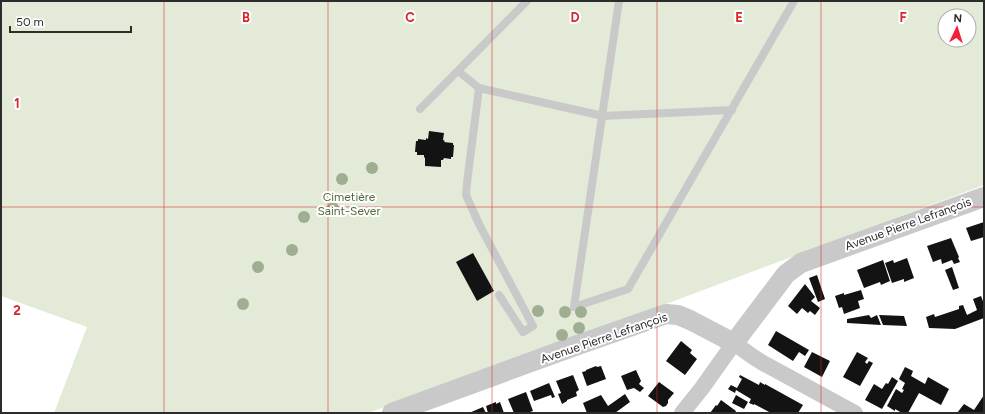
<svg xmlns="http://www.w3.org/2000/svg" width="985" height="414" font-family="Figtree,sans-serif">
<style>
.green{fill:#e3ebd8;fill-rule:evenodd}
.building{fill:#131313}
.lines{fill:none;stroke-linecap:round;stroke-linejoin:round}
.service{stroke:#c9c9c9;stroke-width:8}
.minor{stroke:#c9c9c9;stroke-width:16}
.tertiary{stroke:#c9c9c9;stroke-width:20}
.tree{fill:#9fad91}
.grid{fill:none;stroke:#d62828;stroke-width:1;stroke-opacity:0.55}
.labels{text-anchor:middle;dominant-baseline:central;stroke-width:4;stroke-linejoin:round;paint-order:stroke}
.park-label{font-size:12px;fill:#516a37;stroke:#fff}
.street-label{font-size:12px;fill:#2c2c2c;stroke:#fff}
.grid-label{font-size:13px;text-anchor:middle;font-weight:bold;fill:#d62828;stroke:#fff;stroke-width:4;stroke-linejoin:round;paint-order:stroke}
</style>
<rect width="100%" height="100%" fill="#fff"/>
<path class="green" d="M1 1H984V185L618 322 368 413H54L87 327 1 296ZM945 16H969V40H945Z"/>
<path class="building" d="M429 131 444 133 443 140 445 141 444 142 453 143V145H454L453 157H451V159L444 158 443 160H441V167L425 166V158L424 157V155H417V152H415L416 141H418V139L426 140V138L428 139Z
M984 222V237L971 241 966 228Z
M951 238 959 257 958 258 960 262 954 264 952 260 942 264 941 259 933 262 927 246Z
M473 253 494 291 477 301 456 262Z
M907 258 914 278 904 282V279L892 283 885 263 893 260 894 263Z
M883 260 890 281 881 285 880 282 864 288 857 270Z
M952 267 959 288 953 290 945 270Z
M817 275 825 299 818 302 809 278Z
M805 284 815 297 811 301 820 308 815 315 810 311 808 313 802 308 797 314 788 306Z
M861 290 864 299 858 301 860 308 844 314 842 307 839 308 835 296 844 293V295Z
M981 296 984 304V318L955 329 929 328 926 317 934 314 935 317 959 309V306L963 305 967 315 977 310 973 299Z
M869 315 871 318 877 315 881 325 847 323V319Z
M879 315 904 316 907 326 883 325Z
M776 331 809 350 805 356 799 352 793 361 768 345Z
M681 341 692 350 690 353 697 359 685 375 666 361Z
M812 352 830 361 822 377 804 367Z
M857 352 868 358 865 362 867 364 869 361 873 363 860 386 843 377Z
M596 366 597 367 601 366 606 379 587 386 582 372 586 371V370Z
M905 367 913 371 911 376 925 384 928 377 949 389 941 405 919 393 908 413H902L895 409V411L887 406 896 389 902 393 904 390 902 389 905 383 899 379Z
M636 370 641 381 639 384 644 388 640 392 634 388 627 390 621 376Z
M573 375 579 390 576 392 577 396 567 400V401L562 404 558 394 561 393 556 381Z
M740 375 759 385 760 382 765 385V384L803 405 798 413H778L775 412 774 413H771L754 404V405L749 403 751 399 736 390 735 393 728 389 731 385 737 388 742 379 739 377Z
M892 377 898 381 882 409 865 400 874 384 882 389 886 383 888 384Z
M659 382 674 393 668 400V403L666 406 663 407 648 396Z
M549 383 555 397 552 398 551 395 534 401 530 391Z
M526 392 533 411 527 413H514L508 399Z
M625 394 630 402 615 413H587L583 403 601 395 608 406Z
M736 395 748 402 744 409 732 403Z
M984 395V413H957L964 404 974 410Z
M721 400 736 411 735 413H710L716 405 717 406Z
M496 402V404L500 402 504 413H488L486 406Z
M483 407 486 413H469Z"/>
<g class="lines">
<path class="service" d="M619 1 574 307 628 289 794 1
M458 71 479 88 603 116 732 110
M479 88 467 183 466 195 479 224 533 326 523 332 499 295
M420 109 527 1"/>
<path class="minor" d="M682 413 702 388 734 343 752 356 763 363 855 413"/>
<path class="tertiary" d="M392 413 572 347 666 314 678 315 690 320 734 343 786 274 801 263 984 197"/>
</g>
<g class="tree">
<circle cx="372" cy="168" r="6"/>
<circle cx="342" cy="179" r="6"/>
<circle cx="333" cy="208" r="6"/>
<circle cx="304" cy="217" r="6"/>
<circle cx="292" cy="250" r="6"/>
<circle cx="258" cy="267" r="6"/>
<circle cx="243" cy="304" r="6"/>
<circle cx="538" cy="311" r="6"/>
<circle cx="565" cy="312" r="6"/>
<circle cx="581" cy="312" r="6"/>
<circle cx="579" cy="328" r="6"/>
<circle cx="562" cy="335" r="6"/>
</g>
<path class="grid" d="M164 1V413M328 1V413M492 1V413M657 1V413M821 1V413M1 207H984"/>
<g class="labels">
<g class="park-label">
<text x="349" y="197">Cimetière<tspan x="349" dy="14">Saint-Sever</tspan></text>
</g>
<g class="street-label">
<text transform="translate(908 224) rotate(-20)">Avenue Pierre Lefrançois</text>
<text transform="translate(604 338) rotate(-19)">Avenue Pierre Lefrançois</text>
</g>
</g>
<g class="grid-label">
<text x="246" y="22">B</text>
<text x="410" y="22">C</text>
<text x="575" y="22">D</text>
<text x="739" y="22">E</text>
<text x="903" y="22">F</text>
<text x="17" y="108">1</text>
<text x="17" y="315">2</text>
</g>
<rect width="985" height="414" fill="none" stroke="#2c2c2c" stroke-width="4"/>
<g transform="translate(957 28) rotate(4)"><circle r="19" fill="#ffffff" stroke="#ababab"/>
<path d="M0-3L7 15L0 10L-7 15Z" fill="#f02238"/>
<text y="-6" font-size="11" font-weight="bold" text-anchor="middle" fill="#2c2c2c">N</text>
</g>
<path d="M10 26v6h121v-6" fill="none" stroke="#2c2c2c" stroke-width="2"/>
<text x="16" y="26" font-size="12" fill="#2c2c2c" stroke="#ffffff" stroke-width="3" paint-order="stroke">50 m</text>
</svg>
